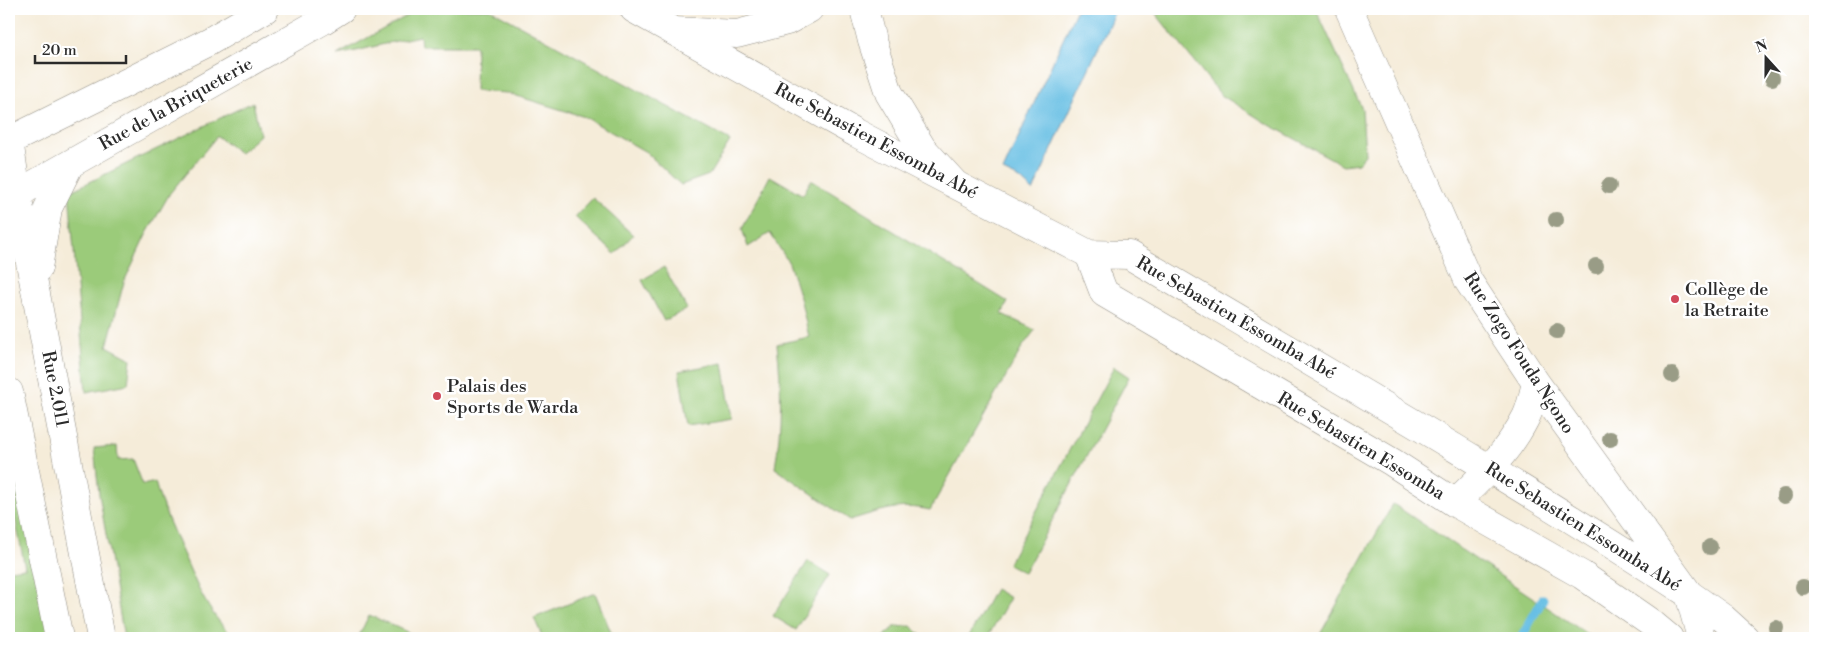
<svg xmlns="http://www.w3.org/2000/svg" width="1824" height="647" font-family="'Libre Bodoni',serif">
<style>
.green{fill:#9bcb7a;stroke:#637b52}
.water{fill:#67bfe4;stroke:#497588}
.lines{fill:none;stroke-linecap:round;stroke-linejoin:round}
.stream{stroke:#67bfe4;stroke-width:9}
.minor-casing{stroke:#908c82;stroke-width:29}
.major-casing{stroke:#908c82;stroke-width:29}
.minor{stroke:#fff;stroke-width:28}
.major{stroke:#fff;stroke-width:28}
.tree{fill:#999c86}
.poi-dot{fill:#d1495b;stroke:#fff;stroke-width:2}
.labels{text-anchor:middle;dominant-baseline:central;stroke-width:5;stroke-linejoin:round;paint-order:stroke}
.street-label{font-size:18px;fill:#2b2b2b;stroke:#fff}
.poi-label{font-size:18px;fill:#2b2b2b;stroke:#fff;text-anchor:start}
</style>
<rect width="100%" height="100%" fill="#fff"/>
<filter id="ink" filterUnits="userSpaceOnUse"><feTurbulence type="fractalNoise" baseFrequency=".02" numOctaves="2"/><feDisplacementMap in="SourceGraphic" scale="10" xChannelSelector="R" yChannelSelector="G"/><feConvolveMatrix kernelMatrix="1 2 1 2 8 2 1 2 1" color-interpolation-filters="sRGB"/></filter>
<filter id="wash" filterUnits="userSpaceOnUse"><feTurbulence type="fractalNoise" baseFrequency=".0096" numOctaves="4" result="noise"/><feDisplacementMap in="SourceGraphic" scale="20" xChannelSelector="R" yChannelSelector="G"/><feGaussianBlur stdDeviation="1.12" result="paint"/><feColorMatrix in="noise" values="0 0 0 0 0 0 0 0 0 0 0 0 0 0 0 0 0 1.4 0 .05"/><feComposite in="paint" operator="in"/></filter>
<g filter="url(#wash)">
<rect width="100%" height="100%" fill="#f5ecd9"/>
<path class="green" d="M419 9H490L730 141 709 175 681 185 646 152 585 117 507 93 475 91 476 46H421L420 36C392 41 365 50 337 55Z
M1152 9H1316L1362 109 1365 155 1358 163 1343 165 1266 123 1221 95Z
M253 102 260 135 240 153 217 136 170 193 146 235 124 282 107 346 131 359 128 384 86 392 69 192Z
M770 176 803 195 811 180 1008 302 1002 314 1035 330 1023 346 930 510C899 503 880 511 850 520L775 468C782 426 782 386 777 344L809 337 801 301 789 263 770 233 748 247 742 229Z
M593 198 633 235 615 254 575 217Z
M664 267 687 309 664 321 642 280Z
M723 363 732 419 688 426 679 371Z
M1114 367 1129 377 1024 573 1008 564Z
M9 392 59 638H9V570L25 568 9 486Z
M117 446 118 460 133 459 143 485 155 482C161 505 171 525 180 547 196 582 205 611 235 638H124L99 494 94 448Z
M1393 504 1593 638H1318Z
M808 561 830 575 796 630 773 616Z
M995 589 1010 598 987 638H968Z
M595 593 612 635 603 638H543L534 618Z
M369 615 414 635 412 638H358Z
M911 626 924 638H882L894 627Z"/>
<path class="water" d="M1077 9H1116L1033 191 1020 179 1003 171Z"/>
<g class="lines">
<path class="stream" d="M1521 638 1543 599"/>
</g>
</g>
<g filter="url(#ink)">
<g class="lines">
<defs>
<path id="minor" d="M864 9 872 41 889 93 922 148 954 183
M674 31 737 34 787 21 809 9
M9 140 17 194 101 638
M9 141 210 41 265 9
M9 196 17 194 322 21 341 9
M38 268 48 208 70 164
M9 392 59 638"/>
<path id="major" d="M634 9 856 133 1089 254 1129 255C1317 366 1506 475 1689 594
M1349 9 1469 282 1536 383 1689 594 1723 618 1745 638
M1089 254 1104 293 1392 462 1455 503 1582 575 1651 623 1669 638
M1455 503C1482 477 1509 451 1526 417 1531 407 1533 394 1536 383
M1689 594 1701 638"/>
</defs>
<use href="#minor" class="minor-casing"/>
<use href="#major" class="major-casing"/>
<use href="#minor" class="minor"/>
<use href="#major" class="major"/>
</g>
<g class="tree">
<circle cx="1772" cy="78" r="8"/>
<circle cx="1609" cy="186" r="8"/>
<circle cx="1556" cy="220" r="8"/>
<circle cx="1596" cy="266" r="8"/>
<circle cx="1557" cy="331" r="8"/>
<circle cx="1672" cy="375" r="8"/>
<circle cx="1610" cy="439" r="8"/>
<circle cx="1784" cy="496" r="8"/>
<circle cx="1710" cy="547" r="8"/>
<circle cx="1803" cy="587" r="8"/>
<circle cx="1776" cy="628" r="8"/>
</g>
</g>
<g class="poi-dot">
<circle cx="1675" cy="299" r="5"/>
<circle cx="437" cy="396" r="5"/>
</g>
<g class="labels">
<g class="street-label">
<text transform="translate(176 104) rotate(-29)">Rue de la Briqueterie</text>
<text transform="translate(876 141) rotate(28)">Rue Sebastien Essomba Abé</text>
<text transform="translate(1236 318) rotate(30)">Rue Sebastien Essomba Abé</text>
<text transform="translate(1519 353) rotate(57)">Rue Zogo Fouda Ngono</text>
<text transform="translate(55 389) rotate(79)">Rue 2.011</text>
<text transform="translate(1361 446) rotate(31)">Rue Sebastien Essomba</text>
<text transform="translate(1583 527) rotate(32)">Rue Sebastien Essomba Abé</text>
</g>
<g class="poi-label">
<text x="1685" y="289">Collège de<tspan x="1685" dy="21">la Retraite</tspan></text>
<text x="447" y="386">Palais des<tspan x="447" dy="21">Sports de Warda</tspan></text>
</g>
</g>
<rect width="1824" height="647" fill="none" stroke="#fff" stroke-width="30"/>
<g transform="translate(1766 58) rotate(339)" stroke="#ffffff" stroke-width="4" paint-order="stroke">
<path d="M0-4L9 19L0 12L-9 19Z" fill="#2b2b2b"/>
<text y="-8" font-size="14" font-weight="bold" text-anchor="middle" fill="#2b2b2b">N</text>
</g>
<path d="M35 55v8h91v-8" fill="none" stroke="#2b2b2b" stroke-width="2.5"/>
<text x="42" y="55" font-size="15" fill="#2b2b2b" stroke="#ffffff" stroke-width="4" paint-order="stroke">20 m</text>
</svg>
